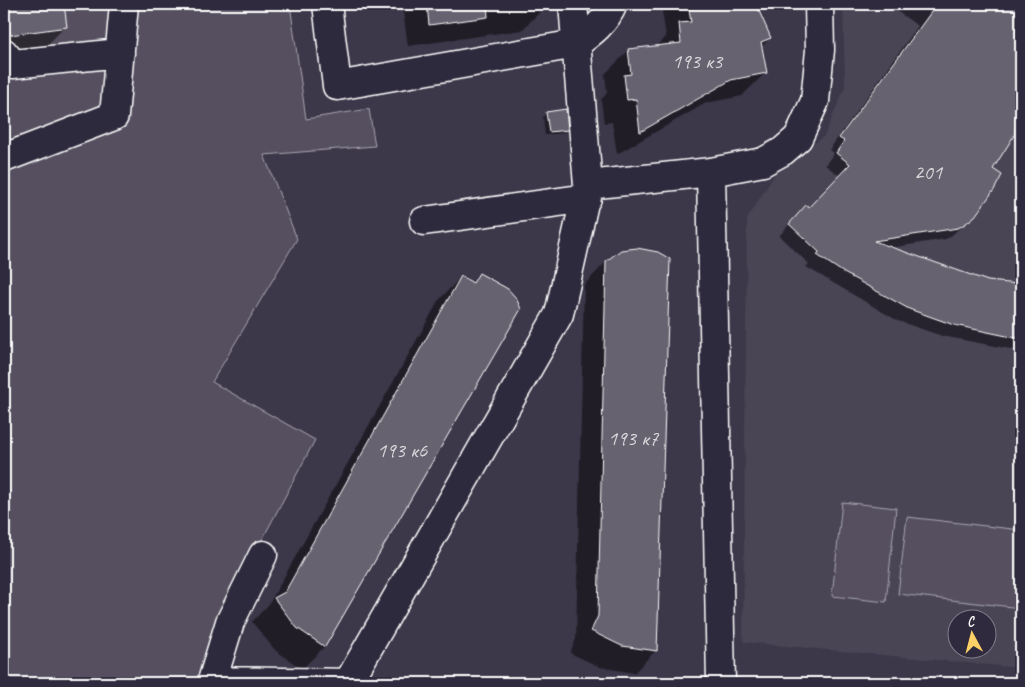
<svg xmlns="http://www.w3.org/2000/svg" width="1025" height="687" font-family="Caveat,sans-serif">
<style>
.built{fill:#494455;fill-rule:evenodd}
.green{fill:#555060;stroke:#aaa8b0}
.shadow{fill:#0007}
.building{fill:#666270;stroke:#fff}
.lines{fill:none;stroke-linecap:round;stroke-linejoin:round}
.minor-casing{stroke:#fff;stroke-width:31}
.minor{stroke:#2f2a3d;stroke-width:28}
.labels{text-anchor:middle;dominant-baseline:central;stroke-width:4;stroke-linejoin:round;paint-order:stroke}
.number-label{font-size:21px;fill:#d9d8db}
</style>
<rect width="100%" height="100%" fill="#3c3749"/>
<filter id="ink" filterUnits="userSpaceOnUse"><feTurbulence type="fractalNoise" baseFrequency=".02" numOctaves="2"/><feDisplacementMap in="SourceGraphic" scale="10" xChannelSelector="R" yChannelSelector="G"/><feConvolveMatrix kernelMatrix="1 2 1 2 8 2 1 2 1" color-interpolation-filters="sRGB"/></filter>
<g filter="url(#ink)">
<path class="built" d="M843 4H1021V668L743 642 747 219 776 172 824 136 845 87ZM958 620H988V650H958Z"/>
<path class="green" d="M4 4H290L306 119 369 109 375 146 264 155 297 239 212 382 315 440 253 557 201 665 204 683H4Z
M842 502 896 508 886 602 832 596Z
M907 517 1021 530V608L898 594Z"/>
<path class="shadow" d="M4 4H63L65 27 41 51 4 56Z
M402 4H544V8L522 30 408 46Z
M661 4H754L770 38 761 47 765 73 742 96 706 103 617 154 612 122 604 123 601 100 607 93 605 74 628 51 656 47 666 37Z
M904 4H1012L1021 10V120L985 178 1002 176 974 215 952 235 946 239 890 248 987 282 1021 286V351L942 336 898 321 806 267 809 264 779 236 795 218 809 209 840 176 825 165 834 153 829 150 918 26 898 12Z
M547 113 566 129 563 133 545 135 543 117Z
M606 262 656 650 634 673 600 667 570 653 576 639 584 285Z
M479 275 324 647 302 669 275 650 252 622 269 604 439 300 461 277 471 283Z"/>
<path class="building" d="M6 4H64L67 27 10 35Z
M427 4H487L488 17 429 25Z
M688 4H756L771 38 761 42 767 73 731 80 640 132 636 99 627 100 624 75 631 74 628 49 681 43 679 23 691 22Z
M937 4H1014L1021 9V93L1016 112 1015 134 993 169 1002 175 994 190 975 216 965 224 958 228 874 241 988 281 1019 284 1018 291H1021V339L954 325 909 309 844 273 817 255 819 252 789 224 806 205 809 207 850 164 836 153 844 141 839 138Z
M566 109 568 130 549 132 546 112Z
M637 248 658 252 670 259 657 651 622 646 591 631 598 616 606 261 621 250Z
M479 273 508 289 516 298 521 309 325 647 297 628 274 598 285 592 461 276 473 283Z"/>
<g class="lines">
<defs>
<path id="minor" d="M327 4 337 86 576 44C591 33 606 22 613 4
M4 53 13 64 120 53
M4 158 114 116 124 4
M711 172 721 683
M588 185 711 172 763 162 783 151 798 138 815 101 820 50 819 4
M424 221 587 198
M263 555 230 622 212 681 357 683
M348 683 559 314 588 185 573 4"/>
</defs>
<use href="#minor" class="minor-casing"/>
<use href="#minor" class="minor"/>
</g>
</g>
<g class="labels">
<g class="number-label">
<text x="697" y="61">193 к3</text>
<text x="928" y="172">201</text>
<text x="633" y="438">193 к7</text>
<text x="402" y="450">193 к6</text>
</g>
</g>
<rect width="1025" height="687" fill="none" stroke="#2f2a3d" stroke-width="20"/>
<rect x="10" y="10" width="1005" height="667" fill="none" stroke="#fff" stroke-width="2" filter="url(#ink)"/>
<g transform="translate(972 634) rotate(353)"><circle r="24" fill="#2f2a3d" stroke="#827f8b"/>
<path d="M0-4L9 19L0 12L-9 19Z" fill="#ffd166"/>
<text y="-8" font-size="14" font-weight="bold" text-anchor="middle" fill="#ffffff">С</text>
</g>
</svg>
